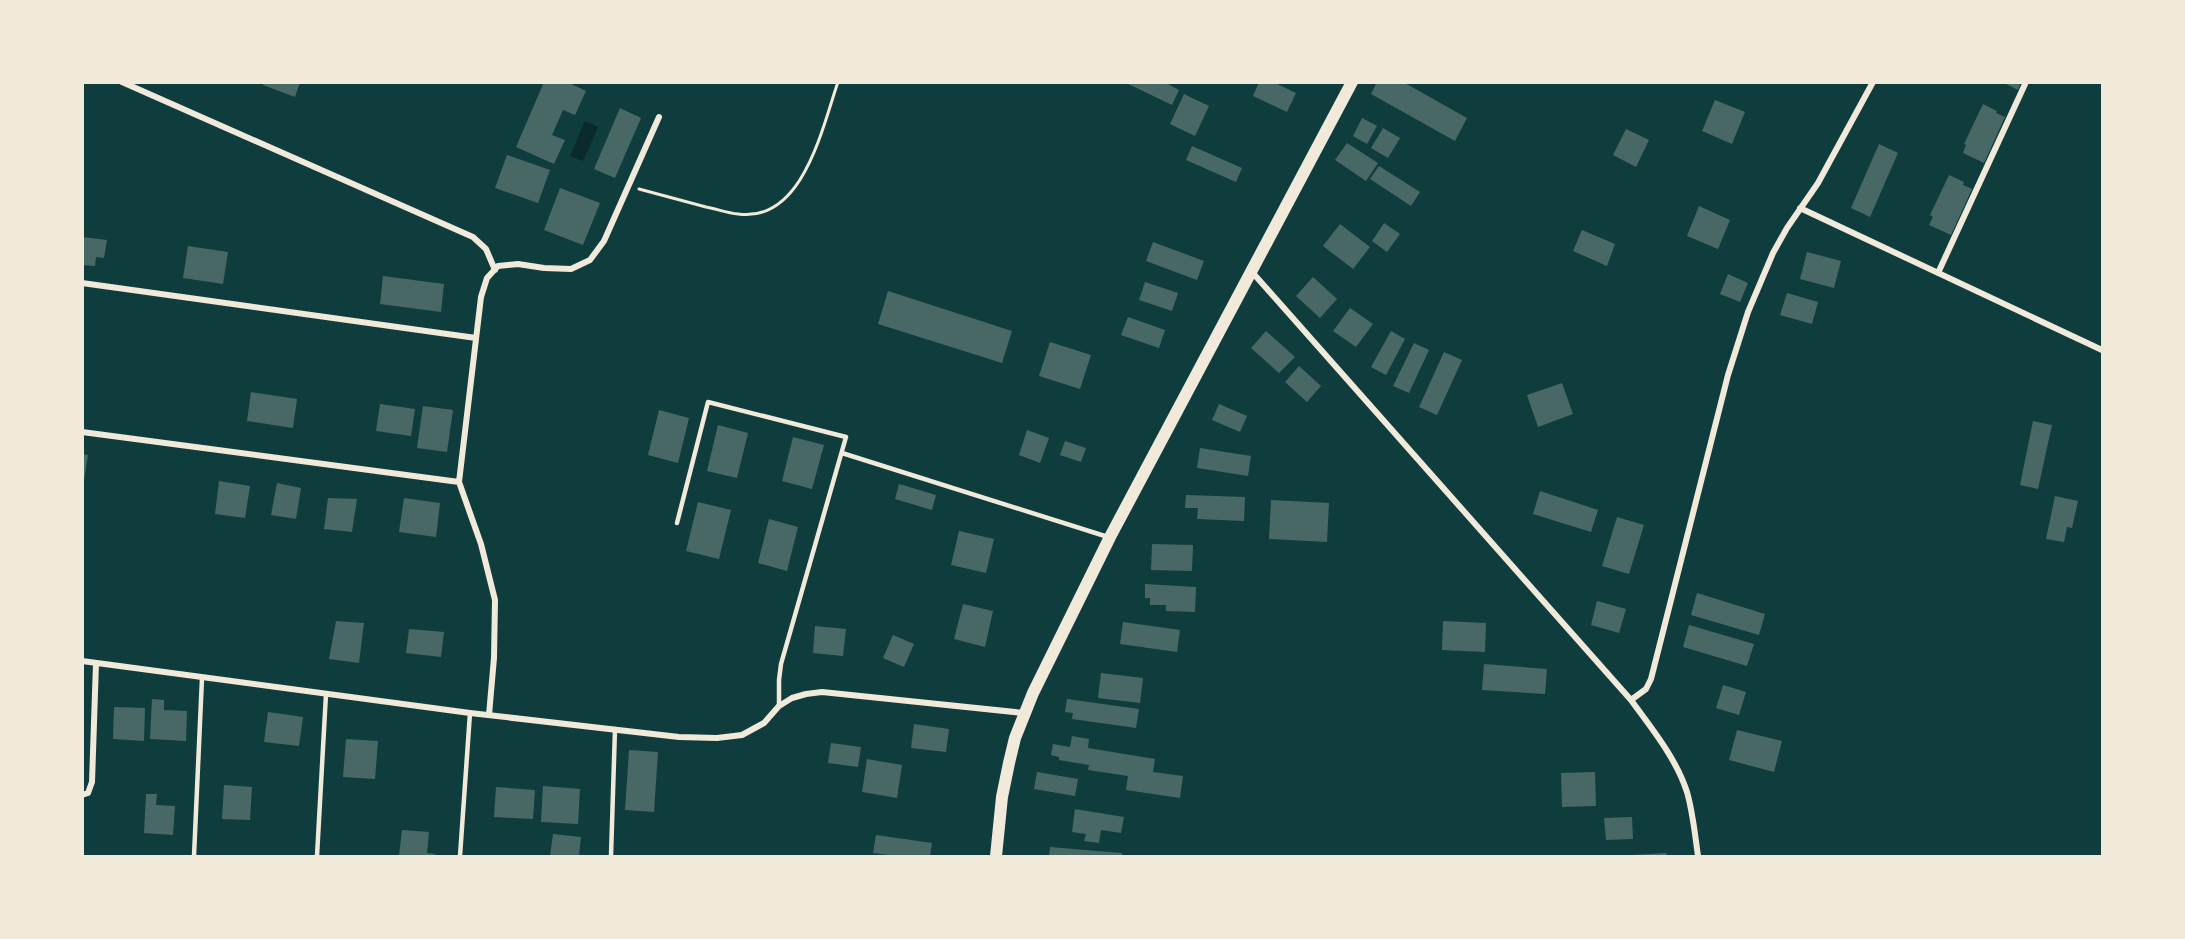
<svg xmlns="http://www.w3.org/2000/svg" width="2185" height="939" font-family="'Libre Baskerville',serif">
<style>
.water{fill:#0a2a2b}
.building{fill:#486865}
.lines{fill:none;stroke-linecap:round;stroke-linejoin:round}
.path{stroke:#f1e9da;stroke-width:3}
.service{stroke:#f1e9da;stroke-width:4.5}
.minor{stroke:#f1e9da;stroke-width:6}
.secondary{stroke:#f1e9da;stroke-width:12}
</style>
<rect width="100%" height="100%" fill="#0f3d3e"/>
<path class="water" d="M585 121 598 127 583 161 570 156Z"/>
<path class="building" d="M264 82H300L295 97 263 85Z
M544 82H567L586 91 575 115 563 110 552 135 565 140 554 164 516 147Z
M1124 82H1164L1179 90 1172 105Z
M1259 82H1273L1296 93 1287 112 1253 96Z
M1377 82H1403L1467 118 1455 141 1371 94Z
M2002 82H2021L2018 90Z
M1184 94 1209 106 1195 136 1170 124Z
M1715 100 1745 112 1732 144 1702 131Z
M1983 104 1997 111 1996 113 2005 117 1984 163 1963 153 1966 145 1964 144Z
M620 108 641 118 615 178 594 169Z
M1362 118 1377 126 1367 144 1353 136Z
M1383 128 1400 138 1388 158 1371 148Z
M1626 129 1649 140 1636 167 1613 155Z
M1347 143 1378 163 1366 181 1335 160Z
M1879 144 1898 153 1870 217 1851 208Z
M1192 146 1242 168 1236 182 1186 160Z
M507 155 550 170 538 203 495 188Z
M1379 166 1420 192 1411 206 1370 179Z
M1949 175 1964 182 1963 185 1972 189 1951 235 1929 225 1933 217 1930 215Z
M560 188 600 203 583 245 544 230Z
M1699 206 1730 220 1718 249 1687 236Z
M1384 223 1400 234 1387 252 1372 241Z
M1340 224 1370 247 1353 269 1323 246Z
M1582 230 1615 244 1607 266 1573 251Z
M82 237 107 240 104 258 96 257 95 266 82 265Z
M1153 242 1204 261 1197 280 1146 261Z
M188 246 228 252 223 284 183 278Z
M1807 252 1841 261 1834 288 1800 279Z
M1728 274 1748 283 1740 302 1720 294Z
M383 276 444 284 441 312 380 304Z
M1313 277 1337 299 1320 318 1296 296Z
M1145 282 1178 293 1172 311 1139 300Z
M888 291 1012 331 1002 363 878 324Z
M1787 293 1818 302 1812 324 1780 315Z
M1350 308 1373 324 1356 347 1333 331Z
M1128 317 1165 330 1159 348 1121 335Z
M1266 331 1295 357 1279 373 1251 348Z
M1391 331 1405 339 1386 375 1371 367Z
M1050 342 1091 355 1080 389 1039 376Z
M1414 343 1429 350 1409 393 1393 386Z
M1444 352 1462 360 1437 415 1419 407Z
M1299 366 1321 386 1307 402 1285 382Z
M1562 383 1573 414 1538 427 1527 395Z
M251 392 297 399 293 428 247 421Z
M380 404 415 409 411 436 376 431Z
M1219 404 1247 416 1240 432 1212 420Z
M423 406 453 410 447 452 417 448Z
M659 410 689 418 678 463 648 455Z
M2033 421 2052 425 2038 489 2020 485Z
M718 425 748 433 737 478 707 471Z
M1027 430 1049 438 1040 463 1019 455Z
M793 437 824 445 812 489 782 481Z
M1065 441 1086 448 1081 462 1060 455Z
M1200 448 1251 456 1248 476 1197 468Z
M82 454 88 455 84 480H82Z
M219 481 250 486 245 518 215 514Z
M277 483 301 488 296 519 271 515Z
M899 484 936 495 932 510 895 499Z
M1540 491 1598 510 1591 532 1533 514Z
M1186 495 1245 497 1244 521 1197 519 1198 508H1185Z
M2055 496 2078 501 2072 528 2067 527 2064 542 2046 539Z
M328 498 357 499 352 532 324 529Z
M404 498 440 503 436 537 399 532Z
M1271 500 1329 503 1327 542 1269 539Z
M698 502 731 510 719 559 686 551Z
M1617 517 1644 525 1629 574 1602 566Z
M769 519 798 527 787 571 758 563Z
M959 531 994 539 986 573 951 565Z
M1152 544 1193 545 1192 571 1151 570Z
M1145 584 1196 587 1195 612 1166 611V605H1150V598H1145Z
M1697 593 1765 614 1759 635 1691 615Z
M1597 601 1626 609 1619 633 1591 625Z
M963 604 993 611 985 647 954 639Z
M336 621 364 623 359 663 329 659Z
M1443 621 1486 623 1485 652 1442 650Z
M1123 622 1180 630 1177 652 1120 644Z
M1689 625 1754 644 1747 666 1683 647Z
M815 626 846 629 843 656 813 653Z
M409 629 444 632 441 657 406 653Z
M893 635 914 644 904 667 883 658Z
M1484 664 1547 669 1545 694 1482 690Z
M1101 673 1143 678 1140 703 1098 698Z
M1723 685 1746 692 1739 715 1716 708Z
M152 699 164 700V710L187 711 186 741 150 739Z
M1067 699 1139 709 1136 728 1072 719 1073 713 1065 712Z
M114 707 145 708 144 741 113 739Z
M268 712 303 717 299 746 264 742Z
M914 724 949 729 946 752 911 748Z
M1737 730 1782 741 1774 772 1729 760Z
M1072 736 1089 739 1088 748 1155 759 1153 772 1183 776 1180 798 1126 790 1128 776 1088 770 1089 765 1059 760V757L1051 755 1053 744 1070 747Z
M346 739 378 741 375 779 343 777Z
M831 743 861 747 858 767 828 763Z
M629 750 658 752 654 812 625 810Z
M867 759 902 765 897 798 862 792Z
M1037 772 1078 779 1075 796 1034 789Z
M1595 772 1596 806 1562 807 1561 773Z
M224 785 252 787 250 820 222 819Z
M543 786 580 789 578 824 541 822Z
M496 787 535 790 533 819 494 817Z
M146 794H157L156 805 175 806 173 835 144 833Z
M1075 809 1124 817 1121 833 1101 830 1099 843 1084 841 1086 834 1072 832Z
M1632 817 1633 839 1606 840 1604 818Z
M402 830 429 832 427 853 435 854V856H399Z
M553 834 581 837 579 856H550Z
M876 835 932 843 930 856H896L873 853Z
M1050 847 1122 853V856H1049Z
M1666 853 1667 856H1633V855Z"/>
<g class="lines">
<path class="path" d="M639 189C661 195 684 201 706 207 717 209 727 213 738 214 803 223 822 128 838 82"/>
<path class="service" d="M842 453 1108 537
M677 523 708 402 846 437 781 664 779 680V706
M194 856 202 678
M317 856 326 694
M460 856 470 713
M611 856 615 729"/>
<path class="minor" d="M122 82 473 237 486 249 495 270
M1800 208 2102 350
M1252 272 1631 700C1652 729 1676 758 1687 792 1693 813 1695 835 1698 856
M1938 273 2026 82
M82 283 476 338
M82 432 459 482
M82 661 470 713 679 737 717 738 742 735 764 723 779 706 792 698 806 694 822 692 1024 713
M1631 700 1646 689 1651 679 1728 375 1748 312 1773 253 1787 228 1818 183 1873 82
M489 715 494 658 495 600 481 544 459 482 481 297 487 278 498 266 518 264 544 268 571 269 590 260 604 241 659 117
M82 795 88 793 92 782 96 663"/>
<path class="secondary" d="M996 856 1002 797 1009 763 1015 738 1033 693 1110 537 1352 82"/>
</g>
<rect width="2185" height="939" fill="none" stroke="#f1e9da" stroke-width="168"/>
</svg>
